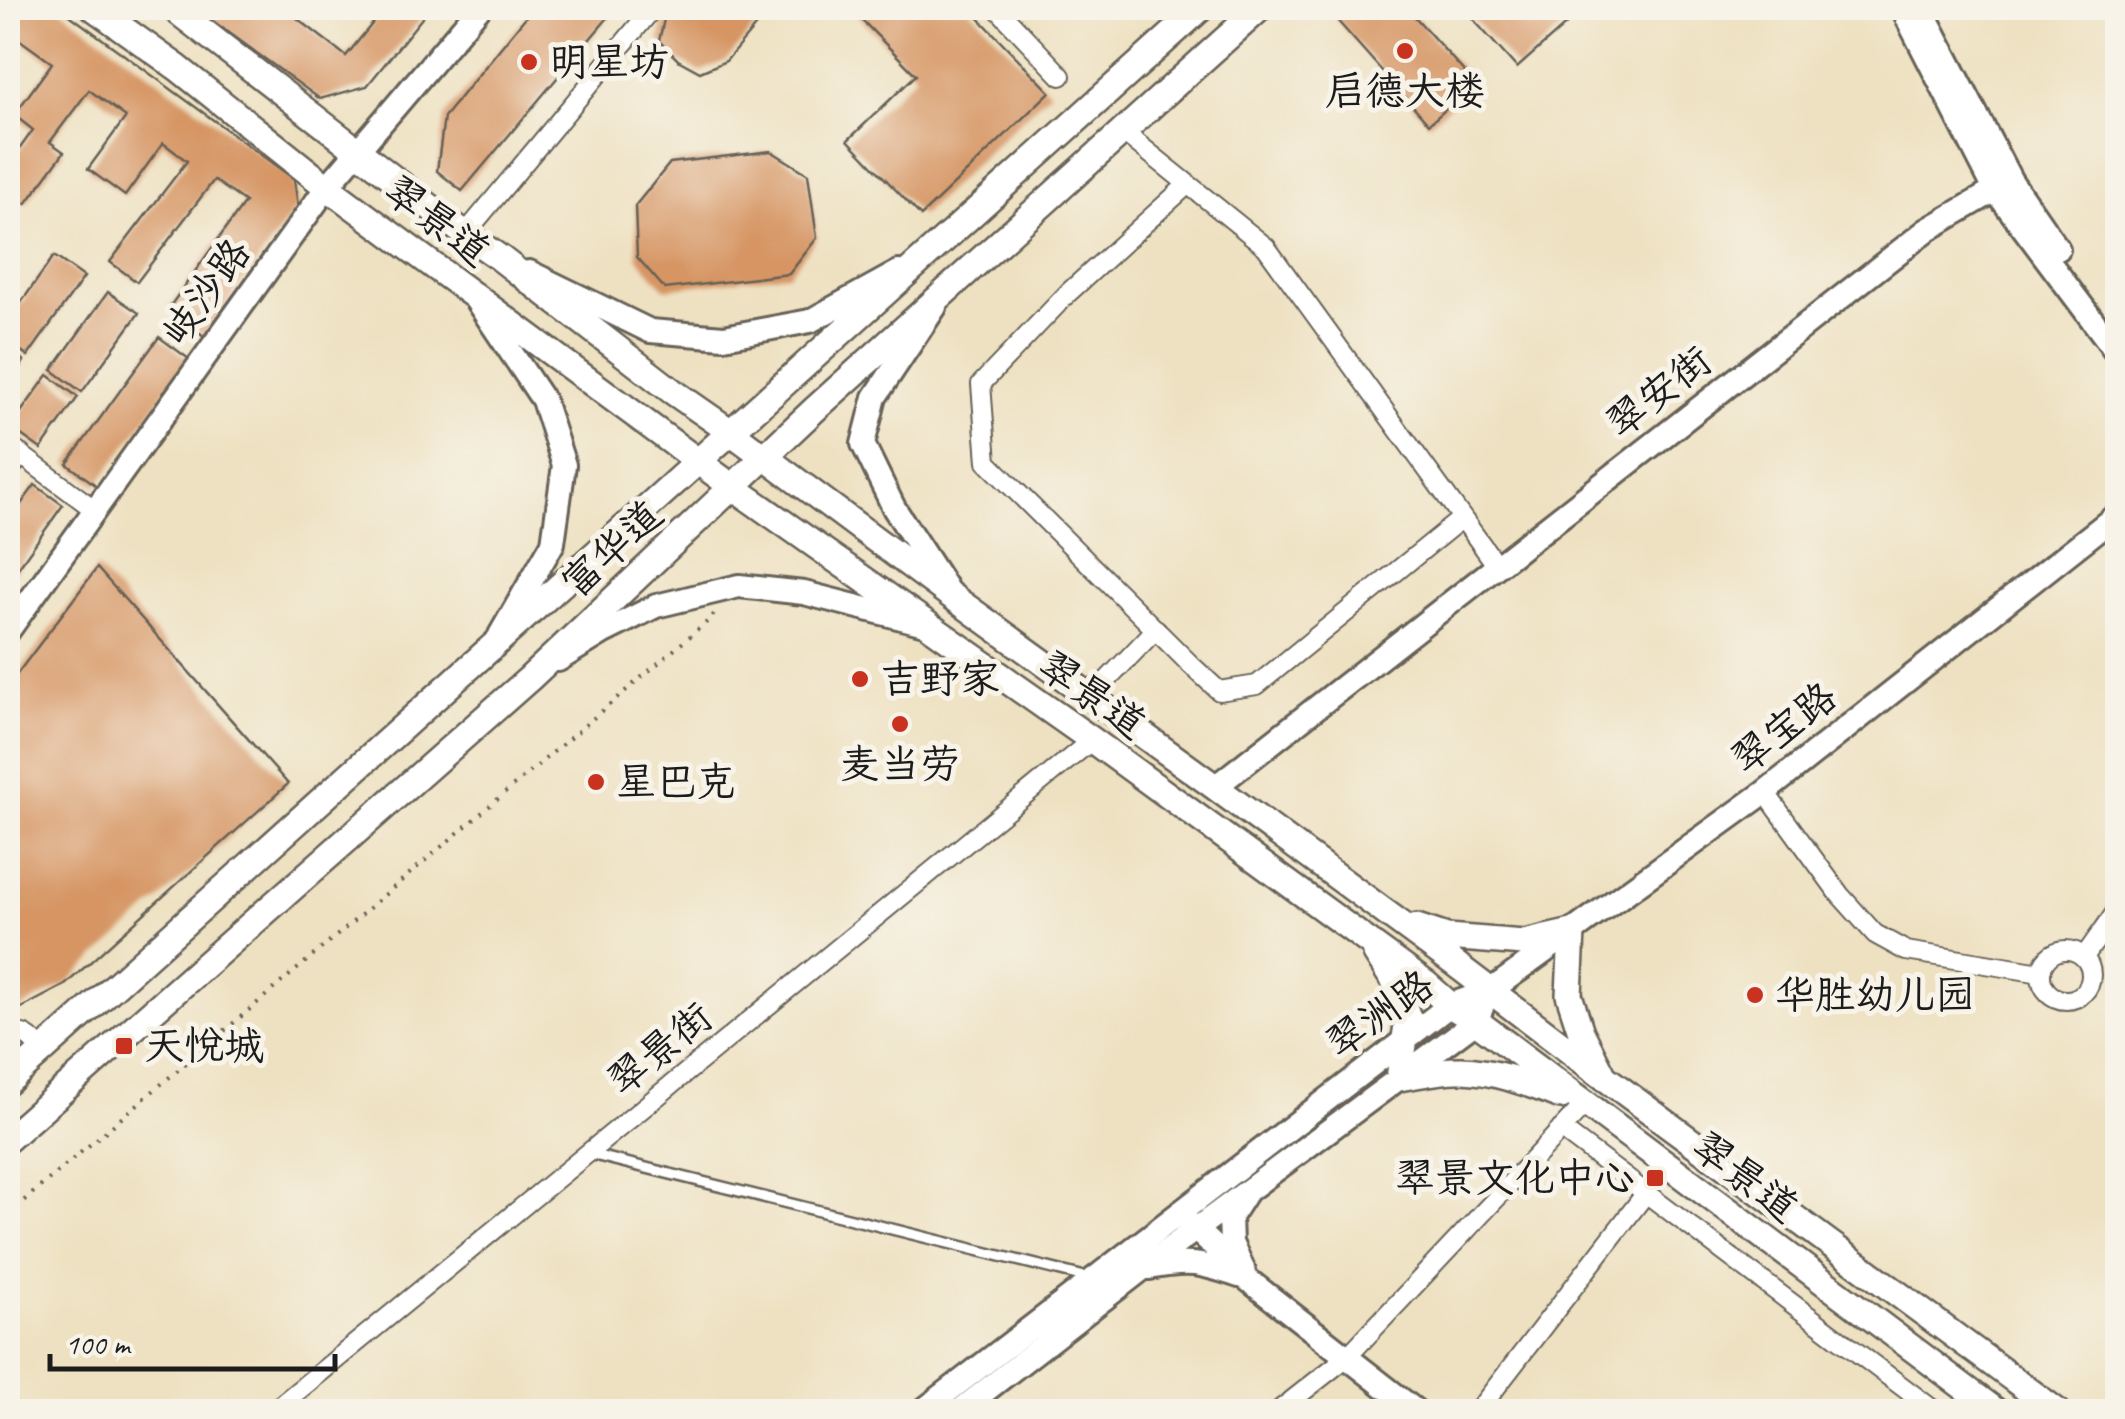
<svg xmlns="http://www.w3.org/2000/svg" width="2125" height="1419" font-family="Caveat,'LXGW WenKai TC',sans-serif">
<style>
.building{fill:#d69564}
.lines{fill:none;stroke-linecap:round;stroke-linejoin:round}
.service-casing{stroke:#666156;stroke-width:14}
.minor-casing{stroke:#666156;stroke-width:22}
.tertiary-casing{stroke:#666156;stroke-width:28}
.secondary-casing{stroke:#666156;stroke-width:30}
.path{stroke:#666156;stroke-width:4;stroke-dasharray:2.5 8;stroke-linecap:butt}
.service{stroke:#fff;stroke-width:9}
.minor{stroke:#fff;stroke-width:18}
.tertiary{stroke:#fff;stroke-width:22}
.secondary{stroke:#fff;stroke-width:25}
.poi-dot{fill:#c8321e;stroke:#f7f3e8;stroke-width:4}
.labels{text-anchor:middle;dominant-baseline:central;stroke-width:10;stroke-linejoin:round;paint-order:stroke}
.poi-label{font-size:40px;fill:#1c1c1c;stroke:#f7f3e8;text-anchor:start}
.street-label{font-size:40px;fill:#1c1c1c;stroke:#f7f3e8}
</style>
<rect width="100%" height="100%" fill="#f7f3e8"/>
<filter id="ink" filterUnits="userSpaceOnUse"><feTurbulence type="fractalNoise" baseFrequency=".01" numOctaves="2"/><feDisplacementMap in="SourceGraphic" scale="20" xChannelSelector="R" yChannelSelector="G"/><feConvolveMatrix kernelMatrix="1 2 1 2 8 2 1 2 1" color-interpolation-filters="sRGB"/></filter>
<filter id="wash" filterUnits="userSpaceOnUse"><feTurbulence type="fractalNoise" baseFrequency=".0048" numOctaves="4" result="noise"/><feDisplacementMap in="SourceGraphic" scale="40" xChannelSelector="R" yChannelSelector="G"/><feGaussianBlur stdDeviation="2.25" result="paint"/><feColorMatrix in="noise" values="0 0 0 0 0 0 0 0 0 0 0 0 0 0 0 0 0 1.4 0 .05"/><feComposite in="paint" operator="in"/></filter>
<g filter="url(#wash)">
<rect width="100%" height="100%" fill="#eee1c1"/>
<g id="blocks">
<path class="building" d="M8 8H60L294 179 298 206 204 336 168 309 245 202 214 180 137 282 110 262 187 161 163 143 125 196 88 169 126 117 89 90 50 142 64 152 26 204 8 190V165L33 130 14 115 52 63 13 35 8 43Z
M195 8H284L346 56 385 8H430L367 86 320 99Z
M533 8H616L462 191 437 171 444 117Z
M672 8H771L726 61 700 72 678 60 659 41 665 15Z
M850 8H969L1050 92 921 216 848 140 916 75Z
M1347 8H1407L1475 84 1429 124 1335 18Z
M1463 8H1558L1570 21 1517 68Z
M771 151 808 174 817 238 789 274 665 289 637 257 635 206 670 163Z
M54 256 84 277 28 356 8 341V321Z
M108 292 139 313 82 392 52 370Z
M159 337 189 359 97 486 67 464Z
M8 349 24 361 8 384Z
M48 375 78 397 41 449 10 427Z
M35 485 63 505 8 582V522Z
M97 568 288 784 65 985 8 1015V686Z"/>
</g>
</g>
<g filter="url(#ink)">
<use href="#blocks" fill-opacity="0" stroke="#666156" stroke-width="2.5"/>
<g class="lines">
<defs>
<path id="service" d="M590 1154 1089 1278"/>
<path id="minor" d="M997 8 1061 76
M1122 131 1266 247 1497 566
M1188 184 1068 293 981 384 987 462 1190 664 1219 691 1257 685 1462 518
M465 234 653 8
M8 445 95 510
M8 473 21 454
M1091 697 1156 629
M1765 792 1840 895 1875 934 1906 951 2041 973
M2041 975a25 25 0 1 1 50 0a25 25 0 1 1-50 0Z
M2084 957 2118 909
M8 1039C22 1026 33 1040 42 1051
M1561 1129 1936 1412
M8 1408 11 1412
M272 1412 1092 740
M1277 1412 1347 1357 1585 1104
M1477 1412 1646 1193"/>
<path id="tertiary" d="M1902 8 1995 190 2118 354
M1921 8 2011 181 2058 249
M529 272 650 331 724 337 810 321 899 272
M476 300 543 400 564 465 553 543 500 635
M935 307 875 397 863 444 894 508 946 588
M8 631 327 187 479 8
M558 660 602 633 656 606 739 586 804 593 925 624
M1215 787 1927 230 2011 181
M1188 1222 1247 1279 1417 1412
M1149 1268C1190 1260 1200 1263 1239 1276
M1244 1271 1231 1243 1230 1217 1244 1195
M921 1412 1450 1005 1490 991 1765 792 2118 514
M958 1412 1141 1270 1476 1021 1482 1008"/>
<path id="secondary" d="M94 8 178 68 327 187 734 488 1092 740 1425 983 1450 1005 1476 1021 1997 1412
M173 8 465 234 500 258 672 391 731 432 950 595 1215 787 1450 960 1604 1077 2058 1412
M1417 927 1447 937 1524 943 1572 932 1569 995 1581 1032 1602 1073
M1376 953 1397 986 1408 1018 1399 1078C1419 1075 1441 1069 1462 1070 1497 1071 1529 1084 1561 1096
M8 1082C407 725 803 366 1201 8
M8 1139 530 678 814 410 1260 8"/>
</defs>
<use href="#service" class="service-casing"/>
<use href="#minor" class="minor-casing"/>
<use href="#tertiary" class="tertiary-casing"/>
<use href="#secondary" class="secondary-casing"/>
<path class="path" d="M8 1214 708 621 716 612"/>
<use href="#service" class="service"/>
<use href="#minor" class="minor"/>
<use href="#tertiary" class="tertiary"/>
<use href="#secondary" class="secondary"/>
</g>
</g>
<g class="poi-dot">
<circle cx="1405" cy="51" r="10"/>
<circle cx="529" cy="62" r="10"/>
<circle cx="860" cy="679" r="10"/>
<circle cx="900" cy="724" r="10"/>
<circle cx="596" cy="782" r="10"/>
<circle cx="1755" cy="995" r="10"/>
<rect x="114" y="1036" width="20" height="20" rx="5"/>
<rect x="1645" y="1168" width="20" height="20" rx="5"/>
</g>
<g class="labels">
<g class="poi-label">
<text x="549" y="62">明星坊</text>
<text x="1405" y="91" text-anchor="middle">启德大楼</text>
<text x="880" y="679">吉野家</text>
<text x="900" y="764" text-anchor="middle">麦当劳</text>
<text x="616" y="782">星巴克</text>
<text x="1775" y="995">华胜幼儿园</text>
<text x="144" y="1046">天悦城</text>
<text x="1635" y="1178" text-anchor="end">翠景文化中心</text>
</g>
<g class="street-label">
<text transform="translate(437 221) rotate(37)">翠景道</text>
<text transform="translate(206 292) rotate(-54)">岐沙路</text>
<text transform="translate(1659 392) rotate(-38)">翠安街</text>
<text transform="translate(612 549) rotate(-43)">富华道</text>
<text transform="translate(1092 695) rotate(35)">翠景道</text>
<text transform="translate(1784 728) rotate(-38)">翠宝路</text>
<text transform="translate(1380 1014) rotate(-35)">翠洲路</text>
<text transform="translate(660 1049) rotate(-39)">翠景街</text>
<text transform="translate(1745 1177) rotate(37)">翠景道</text>
</g>
</g>
<rect width="2125" height="1419" fill="none" stroke="#f7f3e8" stroke-width="40"/>
<path d="M50 1354v15h285v-15" fill="none" stroke="#1c1c1c" stroke-width="5"/>
<text x="65" y="1354" font-size="30" fill="#1c1c1c" stroke="#f7f3e8" stroke-width="8" paint-order="stroke">100 m</text>
</svg>
